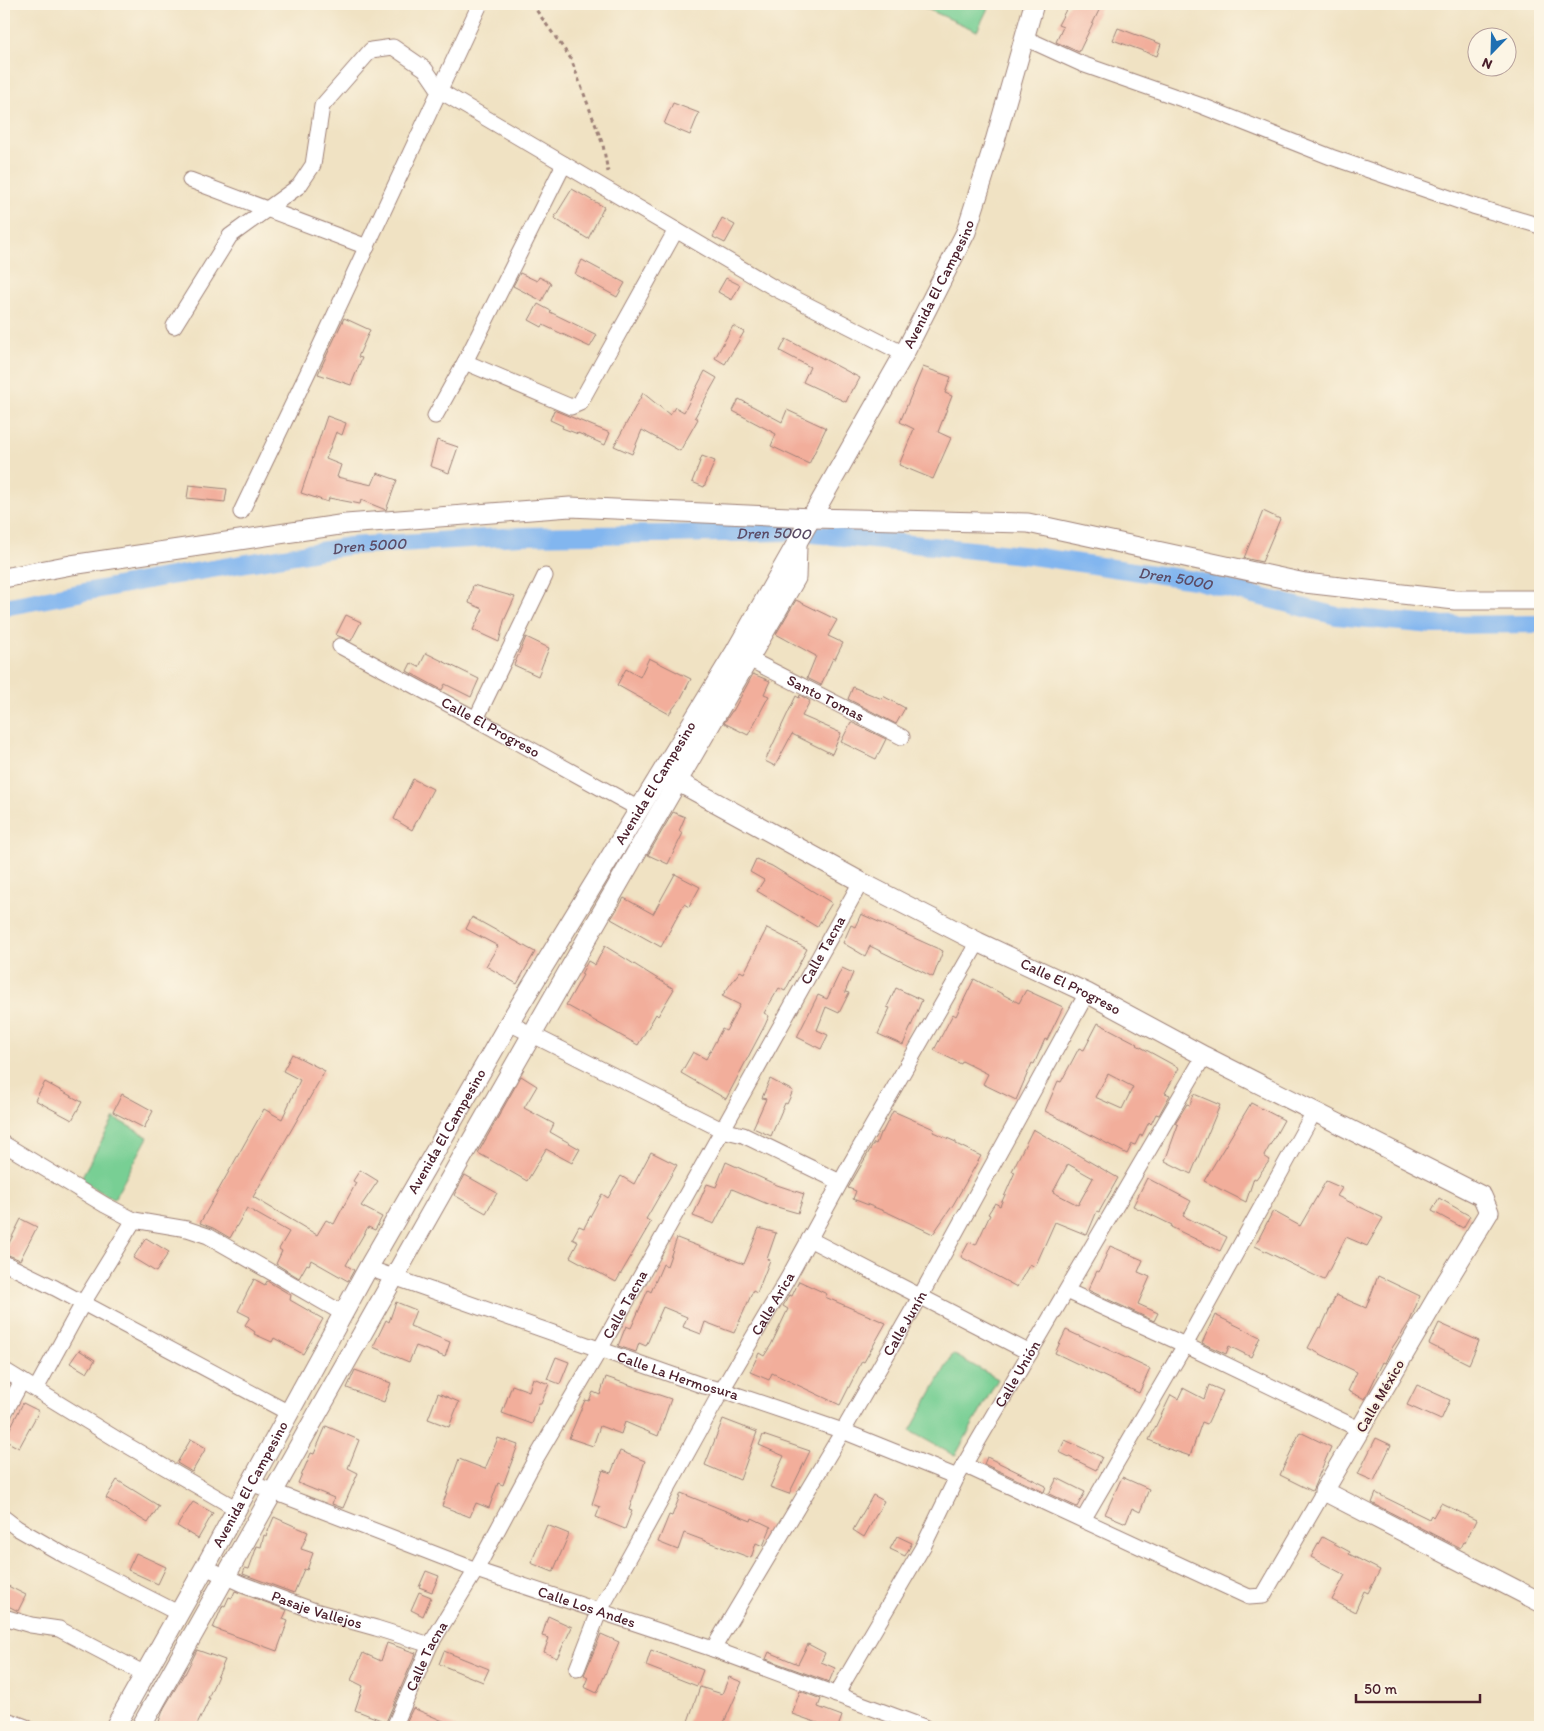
<svg xmlns="http://www.w3.org/2000/svg" width="1544" height="1731" font-family="Itim,sans-serif">
<style>
.green{fill:#78cf94;stroke:#617760}
.lines{fill:none;stroke-linecap:round;stroke-linejoin:round}
.canal{stroke:#82b6ef;stroke-width:18}
.building{fill:#f2ae9b;fill-rule:evenodd}
.minor-casing{stroke:#9d8077;stroke-width:17}
.tertiary-casing{stroke:#9d8077;stroke-width:21}
.path{stroke:#9d8077;stroke-width:3;stroke-dasharray:4 4;stroke-linecap:butt}
.minor{stroke:#fff;stroke-width:15}
.tertiary{stroke:#fff;stroke-width:19}
.labels{text-anchor:middle;dominant-baseline:central;stroke-width:4;stroke-linejoin:round;paint-order:stroke}
.street-label{font-size:15px;fill:#4a1f2b;stroke:#fcf5e5}
.water-label{font-size:16px;font-style:italic;fill:#5b4c66;stroke:#fcf5e5}
</style>
<rect width="100%" height="100%" fill="#fcf5e5"/>
<filter id="ink" filterUnits="userSpaceOnUse"><feTurbulence type="fractalNoise" baseFrequency=".02" numOctaves="2"/><feDisplacementMap in="SourceGraphic" scale="10" xChannelSelector="R" yChannelSelector="G"/><feConvolveMatrix kernelMatrix="1 2 1 2 8 2 1 2 1" color-interpolation-filters="sRGB"/></filter>
<filter id="wash" filterUnits="userSpaceOnUse"><feTurbulence type="fractalNoise" baseFrequency=".0096" numOctaves="4" result="noise"/><feDisplacementMap in="SourceGraphic" scale="20" xChannelSelector="R" yChannelSelector="G"/><feGaussianBlur stdDeviation="1.12" result="paint"/><feColorMatrix in="noise" values="0 0 0 0 0 0 0 0 0 0 0 0 0 0 0 0 0 1.4 0 .05"/><feComposite in="paint" operator="in"/></filter>
<g filter="url(#wash)">
<rect width="100%" height="100%" fill="#f0e2c3"/>
<path class="green" d="M916 4H990L977 31Z
M114 1118 148 1137 114 1199 80 1180Z
M953 1354 998 1379 955 1456 910 1431Z"/>
<g class="lines">
<path class="canal" id="s1" d="M4 607 159 578 348 546 521 536 792 532 1032 556 1194 580 1337 616 1433 625 1540 624"/>
</g>
<g id="blocks">
<path class="building" d="M1069 4H1102L1079 52 1056 42 1063 27 1058 25Z
M1118 28 1161 44 1157 56 1113 40Z
M673 103 699 113 690 135 664 124Z
M572 189 604 207 588 239 554 218Z
M722 218 735 225 725 243 713 237Z
M582 260 625 283 617 297 575 274Z
M520 273 537 281 539 277 551 283 542 301 513 286Z
M726 278 740 285 732 300 718 292Z
M538 304 551 311 550 312 597 335 590 347 543 325 542 327 529 320Z
M344 318 370 330 358 357 362 358 351 385 318 374Z
M733 326 744 332 725 364 715 358Z
M786 339 860 378 854 389H852L846 402 803 382 810 367 780 351Z
M923 367 951 377 945 393 952 396 938 432 951 438 933 479 899 465 914 429 900 422Z
M705 371 717 378 695 417 698 419 680 451 642 430 632 454 614 446 643 393 670 415 675 407 684 412Z
M739 399 782 422 787 410 826 428 809 464 771 446 776 434 733 411Z
M554 410 610 433 605 445 578 433V434L562 428 563 426 550 420Z
M327 416 346 423 342 435 336 432 326 459 341 465 337 477 372 485 377 473 397 480 386 510 361 500 360 504 329 498 328 502 301 493Z
M437 440 458 447 449 473 430 466Z
M702 456 715 461 704 487 692 482Z
M189 485 227 489 225 502 187 498Z
M1263 511 1280 519 1262 562 1244 558Z
M473 585 515 597 504 621 499 642 473 630 483 609 469 603Z
M796 600 837 620 828 636 843 643 835 659 833 658 821 685 807 678 816 656 776 634Z
M346 615 361 622 351 641 336 635Z
M526 637 549 648 538 676 514 665Z
M426 653 479 679 471 697 445 684 442 690 407 671 411 663 419 667Z
M649 658 691 679 681 698 669 714 617 685 626 669 640 677Z
M753 674 770 681 764 694 769 696 748 735 724 723 732 711H733Z
M853 687 882 699 883 696 905 708 896 724 848 699Z
M800 695 810 701 802 716 841 733 832 754 792 734 775 766 765 761 796 696 799 698Z
M851 722 886 739 876 759 841 742Z
M413 779 433 789 412 830 394 819Z
M673 812 685 817 679 831 683 833 668 864 648 855Z
M756 859 772 866 832 903 817 927 757 891 764 880 750 872Z
M675 874 700 887 689 907 684 904 661 947 611 919 624 898 653 914Z
M861 914 943 951 933 977 870 946 865 956 843 943 851 925 855 927Z
M472 917 535 952 517 984 486 966 498 946 466 929Z
M767 928 807 949 785 991 779 988 764 1013 769 1016 765 1025 726 1099 681 1073 693 1052 706 1059 722 1029 726 1031 740 1005 722 996 740 971 744 973Z
M605 946 674 989 658 1016 656 1014 638 1045 566 1005 583 975 581 974 588 961 595 965Z
M842 968 853 973 845 992 849 993 839 1013 826 1007 817 1030 828 1035 821 1049 797 1037 818 995 827 999Z
M974 979 1019 1003 1026 990 1063 1007 1047 1040 1045 1039 1034 1064 1032 1063 1016 1100 983 1084 988 1074 962 1061 961 1064 934 1050 953 1014 956 1016Z
M896 988 922 1000 903 1045 878 1034 890 1008 887 1007Z
M1098 1023 1138 1044 1137 1045 1179 1068 1165 1093 1170 1095 1159 1115 1156 1114 1151 1124 1149 1122 1142 1136 1140 1135 1135 1145 1132 1144 1127 1154 1045 1111 1058 1081 1061 1082 1079 1048 1084 1050ZM1108 1074 1133 1087 1122 1109 1095 1097Z
M292 1054 325 1071 253 1197 317 1235 326 1220 334 1224 356 1183 353 1181 360 1170 378 1181 361 1206 382 1217 375 1230 368 1227 346 1265 354 1270 348 1281 311 1260 309 1265 307 1264 299 1278 276 1264 282 1251 279 1249 289 1232 247 1208 230 1238 213 1228 200 1223 264 1109 282 1119 300 1080 283 1071Z
M521 1076 537 1086 524 1108 554 1124 550 1132 580 1149 572 1163 546 1149 527 1181 478 1153Z
M770 1079 793 1091 787 1104 785 1103 771 1136 753 1128 766 1099 762 1098Z
M45 1082 82 1102 72 1120 35 1100Z
M122 1094 153 1111 144 1128 113 1112Z
M1194 1094 1220 1105 1191 1174 1165 1161 1178 1125 1175 1123 1187 1104 1190 1105Z
M1251 1103 1284 1120 1264 1156 1270 1160 1256 1179 1254 1178 1246 1202 1204 1181Z
M893 1111 934 1129 933 1132 956 1142V1144L981 1156 953 1205 933 1234 889 1213 853 1199 856 1191 848 1188 874 1143 876 1144 880 1133H882Z
M1033 1129 1118 1178 1099 1212 1097 1211 1087 1235 1055 1222 1035 1267 1030 1264 1017 1287 961 1257 969 1242 976 1245 990 1215 988 1214 995 1203 1000 1206 1015 1172 1012 1171ZM1068 1164 1093 1178 1078 1205 1053 1192Z
M651 1152 677 1165 646 1219 651 1222 616 1282 570 1257 578 1242 572 1239 579 1226 584 1228 602 1194 608 1198 621 1176 634 1184Z
M726 1162 777 1185 804 1194 798 1213 770 1205 732 1189 714 1224 693 1216 707 1184 716 1187Z
M465 1175 497 1193 486 1213 454 1195Z
M1147 1178 1191 1201 1183 1216 1227 1237 1220 1251 1171 1227 1172 1225 1133 1206Z
M1326 1181 1342 1188 1337 1196 1383 1218 1367 1246 1346 1237 1324 1280 1255 1246 1273 1211 1300 1226Z
M1439 1198 1470 1216 1463 1228 1432 1211Z
M21 1219 37 1227 20 1260 4 1253Z
M759 1228 776 1233 767 1259 770 1260 757 1293 753 1291 734 1333 705 1322 701 1334 683 1327 687 1317 663 1307 646 1346 639 1343 636 1352 618 1346 626 1326 631 1328 648 1290 651 1292 663 1264 667 1266 677 1238 744 1264Z
M146 1238 169 1252 156 1272 133 1258Z
M1110 1246 1143 1260 1138 1272 1150 1277 1138 1304 1158 1313 1154 1321 1088 1290 1097 1271 1099 1272Z
M1378 1276 1420 1296 1410 1321 1392 1348 1385 1363 1383 1362 1365 1399 1348 1391 1357 1372 1308 1348 1319 1327 1321 1328 1336 1295 1366 1308Z
M254 1279 265 1285 267 1281 291 1295 290 1300 323 1319 303 1354 274 1338 272 1342 254 1334 255 1332 245 1325 250 1317 238 1311Z
M799 1281 827 1294 825 1297 886 1323 864 1362 862 1361 840 1405 772 1373 769 1380 750 1372 759 1353 764 1356 771 1345 788 1309 783 1306 789 1295 792 1296Z
M396 1302 416 1310 410 1326 450 1342 445 1357 416 1346 409 1362 373 1347 386 1320 389 1322Z
M1215 1315 1260 1337 1251 1357 1229 1346 1226 1354 1202 1343Z
M1439 1323 1479 1341 1469 1364 1429 1344Z
M1066 1330 1150 1369 1139 1393 1055 1353Z
M79 1350 95 1360 87 1373 70 1363Z
M556 1357 569 1362 560 1384 547 1379Z
M355 1370 391 1383 384 1402 347 1388Z
M606 1377 671 1399 658 1436 625 1422 621 1434 600 1426 593 1446 569 1438 585 1400 589 1401 593 1392 600 1395Z
M533 1378 549 1384 541 1404H539L532 1424 502 1413 512 1385 529 1391Z
M1209 1385 1223 1391 1207 1424 1202 1422 1190 1456 1166 1448 1149 1440 1171 1395 1178 1399 1183 1388 1204 1399Z
M1417 1385 1450 1400 1441 1420 1407 1405Z
M438 1393 459 1402 449 1427 428 1419Z
M23 1403 39 1411 19 1448 4 1440Z
M723 1419 757 1432 740 1480 705 1465Z
M326 1426 359 1440 348 1468 358 1473 343 1508 332 1504 334 1498 298 1483 311 1453 314 1454Z
M1300 1432 1331 1447 1312 1491 1280 1475Z
M763 1435 810 1451 789 1494 770 1487 784 1456 759 1445Z
M498 1438 518 1445 503 1485 498 1483 489 1508 476 1503 470 1517 442 1506 459 1459 485 1469Z
M1376 1438 1391 1445 1374 1481 1358 1474Z
M191 1439 206 1448 192 1472 177 1463Z
M1065 1440 1102 1457 1096 1470 1059 1452Z
M620 1451 645 1461 629 1510 632 1511 625 1529 596 1517 600 1507 592 1504 603 1470 611 1473Z
M987 1457 1046 1486 1044 1492 984 1464Z
M1122 1477 1149 1489 1140 1512 1132 1508 1126 1523 1105 1514Z
M1057 1478 1085 1492 1077 1507 1049 1494Z
M117 1480 159 1506 148 1523 106 1498Z
M681 1493 751 1521 752 1518 771 1527 763 1546 756 1543 751 1558 684 1533 678 1550 658 1542 669 1515 672 1516Z
M1376 1493 1429 1519 1431 1515 1433 1517 1441 1503 1476 1520 1465 1543 1463 1542 1460 1548 1372 1503Z
M873 1495 884 1501 864 1537 853 1530Z
M193 1502 213 1513 198 1539 177 1526Z
M274 1517 308 1532 301 1549 313 1553 307 1570 304 1569 294 1593 243 1574 245 1568 249 1569 257 1546 261 1547 264 1535 266 1536Z
M547 1525 569 1534 553 1572 531 1563Z
M897 1536 912 1543 905 1556 890 1549Z
M1322 1537 1350 1552 1349 1554 1380 1570 1368 1593 1364 1591 1355 1612 1332 1600 1345 1575 1311 1557Z
M136 1553 166 1567 158 1584 128 1570Z
M426 1571 439 1576 432 1592 419 1587Z
M8 1586 26 1595 18 1611 4 1604V1595Z
M235 1591 287 1610 283 1619 288 1621 277 1651 213 1628 223 1605 225 1606 229 1597 232 1598Z
M419 1592 431 1597 423 1616 411 1610Z
M548 1616 572 1627 557 1658 544 1652 549 1638 542 1636Z
M601 1634 619 1642 597 1693 584 1687 588 1677 584 1675Z
M387 1643 416 1653 386 1722 355 1710 363 1686 351 1680 363 1653 381 1661Z
M808 1644 825 1653 821 1662 835 1668 829 1682 766 1659 769 1652 798 1664Z
M197 1650 225 1660 208 1698H210L196 1727H157L164 1708 184 1674H185Z
M651 1650 703 1670 697 1686 646 1666Z
M444 1651 489 1669 483 1682 439 1664Z
M729 1677 742 1682 722 1727H686L700 1687 722 1694Z
M800 1691 821 1699 818 1707 842 1716 838 1727H816L818 1723 792 1714Z
M413 1708 457 1727H404Z"/>
</g>
</g>
<g filter="url(#ink)">
<use href="#blocks" fill-opacity="0" stroke="#9d8077" stroke-width="1"/>
<g class="lines">
<defs>
<g id="minor">
<path d="M1025 38 1082 64 1202 106 1331 157 1473 206 1540 226"/>
<path d="M190 180 367 247"/>
<path d="M174 326 230 236 299 186 313 165 322 106 371 50 393 47 425 69 440 91 564 164"/>
<path d="M465 362 571 407 580 403 676 230"/>
<path d="M435 416 465 362 564 164 776 289 904 354"/>
<path d="M241 512 309 370 480 4"/>
<path id="s2" d="M340 646 476 719 639 809"/>
<path id="s3" d="M749 659 902 737"/>
<path d="M476 719 545 576"/>
<path d="M509 1023 722 1130 743 1135 840 1182"/>
<path d="M4 1144 105 1205 134 1220"/>
<path d="M809 1239 1030 1353"/>
<path d="M4 1263 55 1288 289 1413"/>
<path id="s4" d="M368 1268 704 1386 722 1390 843 1431 957 1477"/>
<path d="M1067 1291 1185 1345 1361 1430"/>
<path d="M4 1370 118 1440 237 1509"/>
<path d="M36 1389 83 1303 134 1220 187 1229 208 1236 344 1314"/>
<path d="M4 1414 22 1381"/>
<path d="M964 1465 1249 1597 1263 1596 1324 1491"/>
<path id="s5" d="M251 1483 476 1570 713 1649 924 1727"/>
<path d="M4 1518 17 1528 66 1556 178 1613"/>
<path d="M1083 1520 1185 1345 1314 1112"/>
<path id="s6" d="M205 1567 242 1584 315 1611 376 1628 430 1645"/>
<path d="M4 1617 31 1625 59 1629 145 1674"/>
<path id="s7" d="M713 1649 843 1431 920 1297 1087 993"/>
<path id="s8" d="M577 1669 599 1612 722 1390 788 1278 851 1163 978 942"/>
<path id="s9" d="M836 1695 924 1545 957 1477 1204 1056"/>
<path d="M4 1719 26 1727"/>
<path id="s10" d="M394 1727 430 1645 476 1570 535 1460 599 1351 861 882"/>
</g>
<g id="tertiary">
<path d="M4 578 71 565 346 524 570 507 812 518 1028 523 1305 583 1455 600H1540"/>
<path id="s11" d="M662 773 861 882 978 942 1087 993 1204 1056 1482 1196 1489 1212 1442 1289 1324 1491 1540 1602"/>
<path id="s12" d="M115 1727 205 1567 368 1268 509 1023 735 652 904 354 966 232 995 141 1034 4"/>
<path d="M141 1727C357 1342 573 958 796 578L797 546"/>
</g>
</defs>
<use href="#minor" class="minor-casing"/>
<use href="#tertiary" class="tertiary-casing"/>
<path class="path" d="M532 4 571 59 603 145 608 172"/>
<use href="#minor" class="minor"/>
<use href="#tertiary" class="tertiary"/>
</g>
</g>
<g class="labels">
<g class="street-label">
<text stroke="none"><textPath href="#s12" startOffset="1662">Avenida El Campesino</textPath></text>
<text stroke="none"><textPath href="#s3" startOffset="86">Santo Tomas</textPath></text>
<text stroke="none"><textPath href="#s2" startOffset="171">Calle El Progreso</textPath></text>
<text stroke="none"><textPath href="#s12" startOffset="1088">Avenida El Campesino</textPath></text>
<text stroke="none"><textPath href="#s10" startOffset="888">Calle Tacna</textPath></text>
<text stroke="none"><textPath href="#s11" startOffset="461">Calle El Progreso</textPath></text>
<text stroke="none"><textPath href="#s12" startOffset="682">Avenida El Campesino</textPath></text>
<text stroke="none"><textPath href="#s10" startOffset="482">Calle Tacna</textPath></text>
<text stroke="none"><textPath href="#s8" startOffset="415">Calle Arica</textPath></text>
<text stroke="none"><textPath href="#s7" startOffset="378">Calle Junín</textPath></text>
<text stroke="none"><textPath href="#s9" startOffset="369">Calle Unión</textPath></text>
<text stroke="none"><textPath href="#s4" startOffset="328">Calle La Hermosura</textPath></text>
<text transform="translate(1380 1396) rotate(-60)">Calle México</text>
<text stroke="none"><textPath href="#s12" startOffset="278">Avenida El Campesino</textPath></text>
<text stroke="none"><textPath href="#s5" startOffset="358">Calle Los Andes</textPath></text>
<text stroke="none"><textPath href="#s6" startOffset="120">Pasaje Vallejos</textPath></text>
<text stroke="none"><textPath href="#s10" startOffset="78">Calle Tacna</textPath></text>
</g>
<g class="water-label">
<text stroke="none"><textPath href="#s1" startOffset="775">Dren 5000</textPath></text>
<text stroke="none"><textPath href="#s1" startOffset="370">Dren 5000</textPath></text>
<text stroke="none"><textPath href="#s1" startOffset="1180">Dren 5000</textPath></text>
</g>
</g>
<rect width="1544" height="1731" fill="none" stroke="#fcf5e5" stroke-width="20"/>
<g transform="translate(1492 52) rotate(203)"><circle r="24" fill="#fcf5e5" stroke="#b59f9b"/>
<path d="M0-4L9 19L0 12L-9 19Z" fill="#1f6fb2"/>
<text y="-8" font-size="14" font-weight="bold" text-anchor="middle" fill="#4a1f2b">N</text>
</g>
<path d="M1356 1694v8h124v-8" fill="none" stroke="#4a1f2b" stroke-width="2.5"/>
<text x="1364" y="1694" font-size="15" fill="#4a1f2b" stroke="#fcf5e5" stroke-width="4" paint-order="stroke">50 m</text>
</svg>
